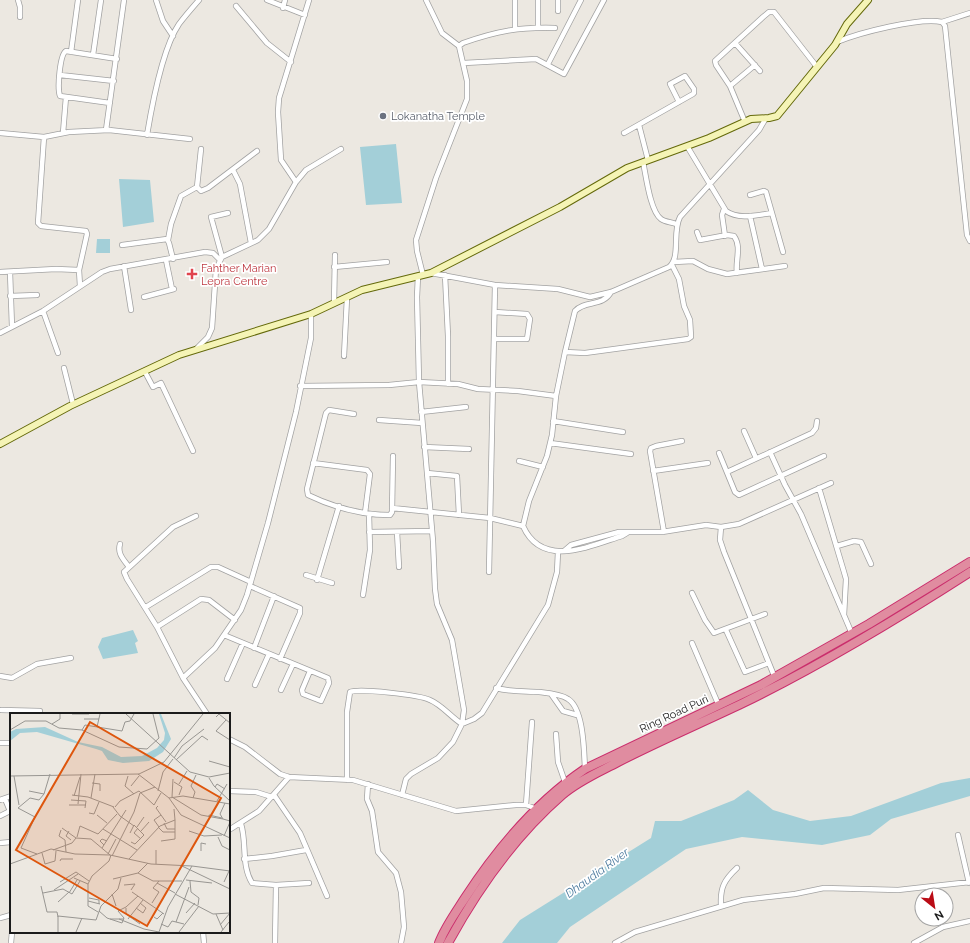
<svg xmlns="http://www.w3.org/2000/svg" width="970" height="943" font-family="Raleway,sans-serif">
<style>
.water{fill:#a3cfd8}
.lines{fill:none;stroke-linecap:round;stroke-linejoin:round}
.street-casing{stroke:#a2a2a2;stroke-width:6}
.secondary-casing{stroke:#64690b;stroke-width:8}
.highway-casing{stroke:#ca2e6c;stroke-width:10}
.street{stroke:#fff;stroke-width:4.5}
.secondary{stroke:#f5f4b6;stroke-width:6}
.highway{stroke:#e08ca0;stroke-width:8}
.worship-dot{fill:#6b7280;stroke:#fff;stroke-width:1.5}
.health-dot{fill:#e0444e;stroke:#fff;stroke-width:1.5}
.labels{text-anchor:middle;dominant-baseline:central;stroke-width:3.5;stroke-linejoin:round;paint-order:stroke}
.worship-label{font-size:11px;fill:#5b616d;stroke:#fff;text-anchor:start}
.health-label{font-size:11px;fill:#be3a42;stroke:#fff;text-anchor:start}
.street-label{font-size:11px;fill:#1b1b1b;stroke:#fff}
.water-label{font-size:12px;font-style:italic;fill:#4b799d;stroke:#fff}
.inset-road{fill:none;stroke:#989692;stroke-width:1}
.view{fill:#de560d;fill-opacity:0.15;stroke:#de560d;stroke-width:2}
.inset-edge{fill:none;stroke:#1b1b1b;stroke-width:2}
</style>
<rect width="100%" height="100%" fill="#ece8e1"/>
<path class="water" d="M396 144 402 203 366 205 360 147Z
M119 179 150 180 154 222 123 227Z
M97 239H110V253H96Z
M133 630 138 641 135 643 138 653 103 659 98 647 102 638Z
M970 778V796L891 819 870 835 822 845 742 837 686 849 570 927 557 943H502L520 920 651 838 655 821H681L734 800 748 790 773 810 810 821 851 816 941 783Z"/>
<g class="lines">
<defs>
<path id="street" d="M18 0 20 7V17
M156 0 163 21 173 36
M267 0 305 15
M426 0 442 33 459 46
M515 0V28
M538 0V28
M236 6 267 43 291 62
M283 8 285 0
M558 11V0
M942 22 970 13
M837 42C858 33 920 17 942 22L945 26 967 235 970 241
M735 43 760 71
M71 52 78 0
M93 55 101 0
M464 63 536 59 564 74 604 0
M548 64 581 0
M60 75 114 81
M730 86 755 65
M110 103 60 96C57 88 60 54 66 51L117 59
M745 122 730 86 716 65 715 61 763 17 769 12H774L817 67
M639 125 648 160
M106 130 124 0
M0 133 44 137 69 132 109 130 190 139
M63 133 66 97
M624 133 693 94 694 93V89L685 76 670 84 679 102
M147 135C152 105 162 49 179 24 185 16 192 8 199 0
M44 137 38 223 41 226 86 231 87 234 79 270 80 286
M687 146 726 211C739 220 757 215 772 213L783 252
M201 149 197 187 201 191 208 188 257 151
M643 162C646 175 650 211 661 219 665 222 671 222 676 224
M233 170 240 184 251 243
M296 182 281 160 278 112 279 98 309 0
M750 195 764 191 766 192 772 213
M724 209 722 215 725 236
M750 216 762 269
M697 232 700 240 727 235 734 236C742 247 735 261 737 273
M168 240 171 224 181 196 197 187
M122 245 167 239 169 243 173 259
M222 257 211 217 228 213
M166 260 172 289
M674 262 693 261 708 269 727 274 785 266
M124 266 131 310
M334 267 387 262
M0 272 56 269 79 270
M10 272 12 327
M431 273 495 285 558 289 590 297 611 292 669 267C681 258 672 232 680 217L759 130 766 118
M423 275 417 251 416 240 436 178 467 99V81L459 46 463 43C497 31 519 27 555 28
M445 275 448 336V384
M10 296 37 295
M144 297 174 289
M334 303 335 255
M43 311 58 353
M0 333 43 311 102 272 110 269 205 252 213 253 220 260
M494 339H527L530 319 527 314 495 312
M197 348 208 337 212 328 216 269 222 257 258 240 269 229 296 182 306 170 341 149
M565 352 575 311C585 300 603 307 611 292
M344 356 347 298
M64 368 73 404
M145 372 153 387 161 383 193 451
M300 386 389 385 419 382 458 384 478 389 518 391 556 396
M421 412 466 407
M354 414 329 410 326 413 307 489 308 495C333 507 362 515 390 515L392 512 393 456
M379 420 422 423
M553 421 623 432
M744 431 756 458
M550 443 631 454
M424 447 469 449
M770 452 785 485 801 514 852 634
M719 453 735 492 739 495 824 456
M519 461 543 467
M313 463 367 470 370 474 365 513
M653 471 708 463
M727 472 812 433 816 428 817 421
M427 473 457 476 459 515
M819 488 844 572 846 579 844 615
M392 508 490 518 523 526C542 569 590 546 622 536L627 533
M523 526 529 501 547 456 552 435 556 396 565 352 585 353 688 339 691 337 690 320 684 306 679 279 672 265
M721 527 720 540 724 552 775 678
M369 532 432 531
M397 532 399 567
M664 532 650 451 651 448 656 446 682 441
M120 544C117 554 124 560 129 567
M837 546 854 541 861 542 871 564
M564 551 571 545 619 532H662L706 525 721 527 739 524 831 483
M489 572 495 285
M306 575 332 583
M317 580 339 506
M250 586 300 608V613L280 659
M692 593 705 620 714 633 765 614
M363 595 370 550 369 514
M146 607 211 567H218L251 582
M157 627 201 599 209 600 235 620
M726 630 745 672 769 663
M224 635 328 678 329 683 321 701 303 694 302 690 310 671
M692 643 719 706
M254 648 274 596
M0 676 12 678 37 664 71 658
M183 678 157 627 127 579 124 572 173 527 196 516
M227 679 243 643
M255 685 269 654
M496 688C510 692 524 691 539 692 548 693 561 694 568 699 584 709 584 752 585 769
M281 690 293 664
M551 694 563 711 577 715
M1 710 40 711
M207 714 183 678 215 648 241 610 247 595 268 523 296 412 311 338V314
M556 734 558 762 565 782
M229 739 245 747 280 774 289 777 353 780 456 811 516 805H526L537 809
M0 743H11
M347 780V712L350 692C358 688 420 695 430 700 442 705 451 717 462 724L474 719 482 713 548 605 557 572 558 552
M368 784 367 799 372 811 378 852 396 873 401 892 404 927 401 943
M229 791 256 792 272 797
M274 795 300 833 327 896
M402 795 406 779 411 774 438 758 453 742 462 724 464 710 452 640 437 604 435 589 433 541 419 382 417 297 418 276
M0 800 11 796
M526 805 532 722
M0 816 10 811 5 799
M241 824C247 843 241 865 252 883L276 885 309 883
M229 830 259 811 289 777
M958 835 969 883
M0 843 11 842
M244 859 272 856 306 850
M721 905C720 888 724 880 737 868
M0 918 11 915
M203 932 204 943
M11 943 12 932
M275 943 276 885
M615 943 635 932 743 900 795 894 824 888 898 890 970 882
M914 943 943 927 970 921"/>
<path id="secondary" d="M0 444 70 406 179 355 311 314 362 290 431 273 560 207 627 168 709 138 751 119 769 118 777 116 835 45 847 24 868 0"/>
<path id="highway" d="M439 943C445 927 456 912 465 898 497 849 536 802 585 769L761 685 869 624 970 562
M448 943C477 890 516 835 562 795 578 781 599 772 618 762 659 741 701 723 743 703 821 665 897 619 970 572"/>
</defs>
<use href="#street" class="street-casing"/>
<use href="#secondary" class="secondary-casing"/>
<use href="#highway" class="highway-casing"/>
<use href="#street" class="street"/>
<use href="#secondary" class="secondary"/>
<use href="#highway" class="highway"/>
</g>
<circle class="worship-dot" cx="383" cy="116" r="4"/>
<path class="health-dot" d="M190 268h4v4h4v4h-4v4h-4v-4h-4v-4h4z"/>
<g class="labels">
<g class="worship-label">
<text x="391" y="116">Lokanatha Temple</text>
</g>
<g class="health-label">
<text x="201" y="268">Fahther Marian<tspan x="201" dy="13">Lepra Centre</tspan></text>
</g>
<g class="street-label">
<text transform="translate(674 714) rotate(-25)">Ring Road Puri</text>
</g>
<g class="water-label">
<text transform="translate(597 873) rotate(-36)">Dhaudia River</text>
</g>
</g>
<g transform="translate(10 713)">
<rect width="220" height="220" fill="#ece8e1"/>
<path d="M149 1H151L161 26 153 39 139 48 113 50 98 47 92 38 86 36 27 19 10 20 0 28V19L6 16 35 14 68 29 92 34 111 44 132 43 147 35 154 27 155 20Z" fill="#a3cfd8"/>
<path class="inset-road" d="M62 1H79M116 1 180 59 199 64 220 60M206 4 209 1 220 10M74 6H89M216 7 206 18 220 27M42 11 50 6V1M87 14 90 1M0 17 15 8H36L49 15 72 17 109 34 137 36 149 25 143 1M72 17 75 12 112 18 115 9 120 8 124 1M164 45 172 33 194 16M166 47 192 23 198 27M199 48 220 54M128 61 159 85 171 102 220 125M0 63 129 61 154 49 193 1M4 63 9 92M118 63 115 73 124 81M199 65 204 73 220 88M164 69 172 74 169 82M82 70 90 71V78M169 71 177 58M121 73 129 63M205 74 207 71 215 76M19 78 34 81M148 78 153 59 163 46M62 82 78 84 104 94M64 83 70 64M162 84 191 102 213 106M162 84 163 66M81 85 85 61M159 85 173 83 220 91M183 85 185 79 181 73 186 62M61 87 76 88 75 95M207 88 217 71M215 90 210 101 213 106 220 108M68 91 71 61M59 92H76M148 93 146 95 156 109M103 94 110 103 124 113M105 94 110 88 129 78 144 92 151 80M79 100 84 101 89 89M87 102 97 110M199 104V102L212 105M154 110 157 116H165M127 114 134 104M148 114 153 119H165M149 114 144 107 151 102M52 115 66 125 81 126 100 142M128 115 124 120 131 126M93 116 127 137M51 117 49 123 55 127 56 139M59 118 56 123 61 127M131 118 139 109M179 118 194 123 212 122M120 120 124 112 134 122 125 131 121 129M214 123 220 109M67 124 70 113 88 121 107 101M208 124 212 133 220 137M151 128 165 126V107M94 132 90 128 92 126 97 128M92 135 116 97M43 137 62 130 66 125M146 137V151M191 138V130L196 131M32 140 35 151 45 148 46 138M27 141 11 135 25 104 8 95 20 85 29 87 34 81 40 61M98 141 106 126M102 143 124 99 130 80 145 74M119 146 150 113 165 107 164 96M50 148 51 146H63M0 151 41 136 65 141 100 142 141 151 182 153M172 153 220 176M128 160 143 168H172M64 165 78 171 82 163 99 148 101 142M103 166 128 160 138 150M176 167 202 170M180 168 181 179 189 185 188 192M50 169 66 159 79 168M214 169 219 158M147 170 165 180M78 171V193L88 199M114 172 125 171 121 177M31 173 37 199H47L48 204M44 177 68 161M122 179 154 201M33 180 53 176 62 181 70 168M59 180 67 167M102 181 106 193M165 181 203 201 220 200M79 185 89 187V191M78 188 90 191M48 189 59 179M142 190 149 179 143 175 149 168M116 195V201L130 211M126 195 133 200 136 195 130 190M89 198 97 205 112 210 114 205 108 198 116 194 128 183M176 200 185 190M206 201 213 217M144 204 147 206 153 200M100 206H114M109 206 134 216 149 219M118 206 133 187M166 209 179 174M151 211 158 214 162 208 174 211M210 212 220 200M48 219V203L86 207 91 193 108 176 111 165M66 219 72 205M149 219 158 194 182 153 220 158M169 219 189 193M211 219 219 209"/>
<path class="view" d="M80 9 211 85 137 213 6 137Z"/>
<rect width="220" height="220" class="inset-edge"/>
</g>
<g transform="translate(934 907) rotate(150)"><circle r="19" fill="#ffffff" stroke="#a4a4a4"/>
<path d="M0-3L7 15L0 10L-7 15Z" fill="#ba0c16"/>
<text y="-6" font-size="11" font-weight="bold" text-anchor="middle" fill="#1b1b1b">N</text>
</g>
</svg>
